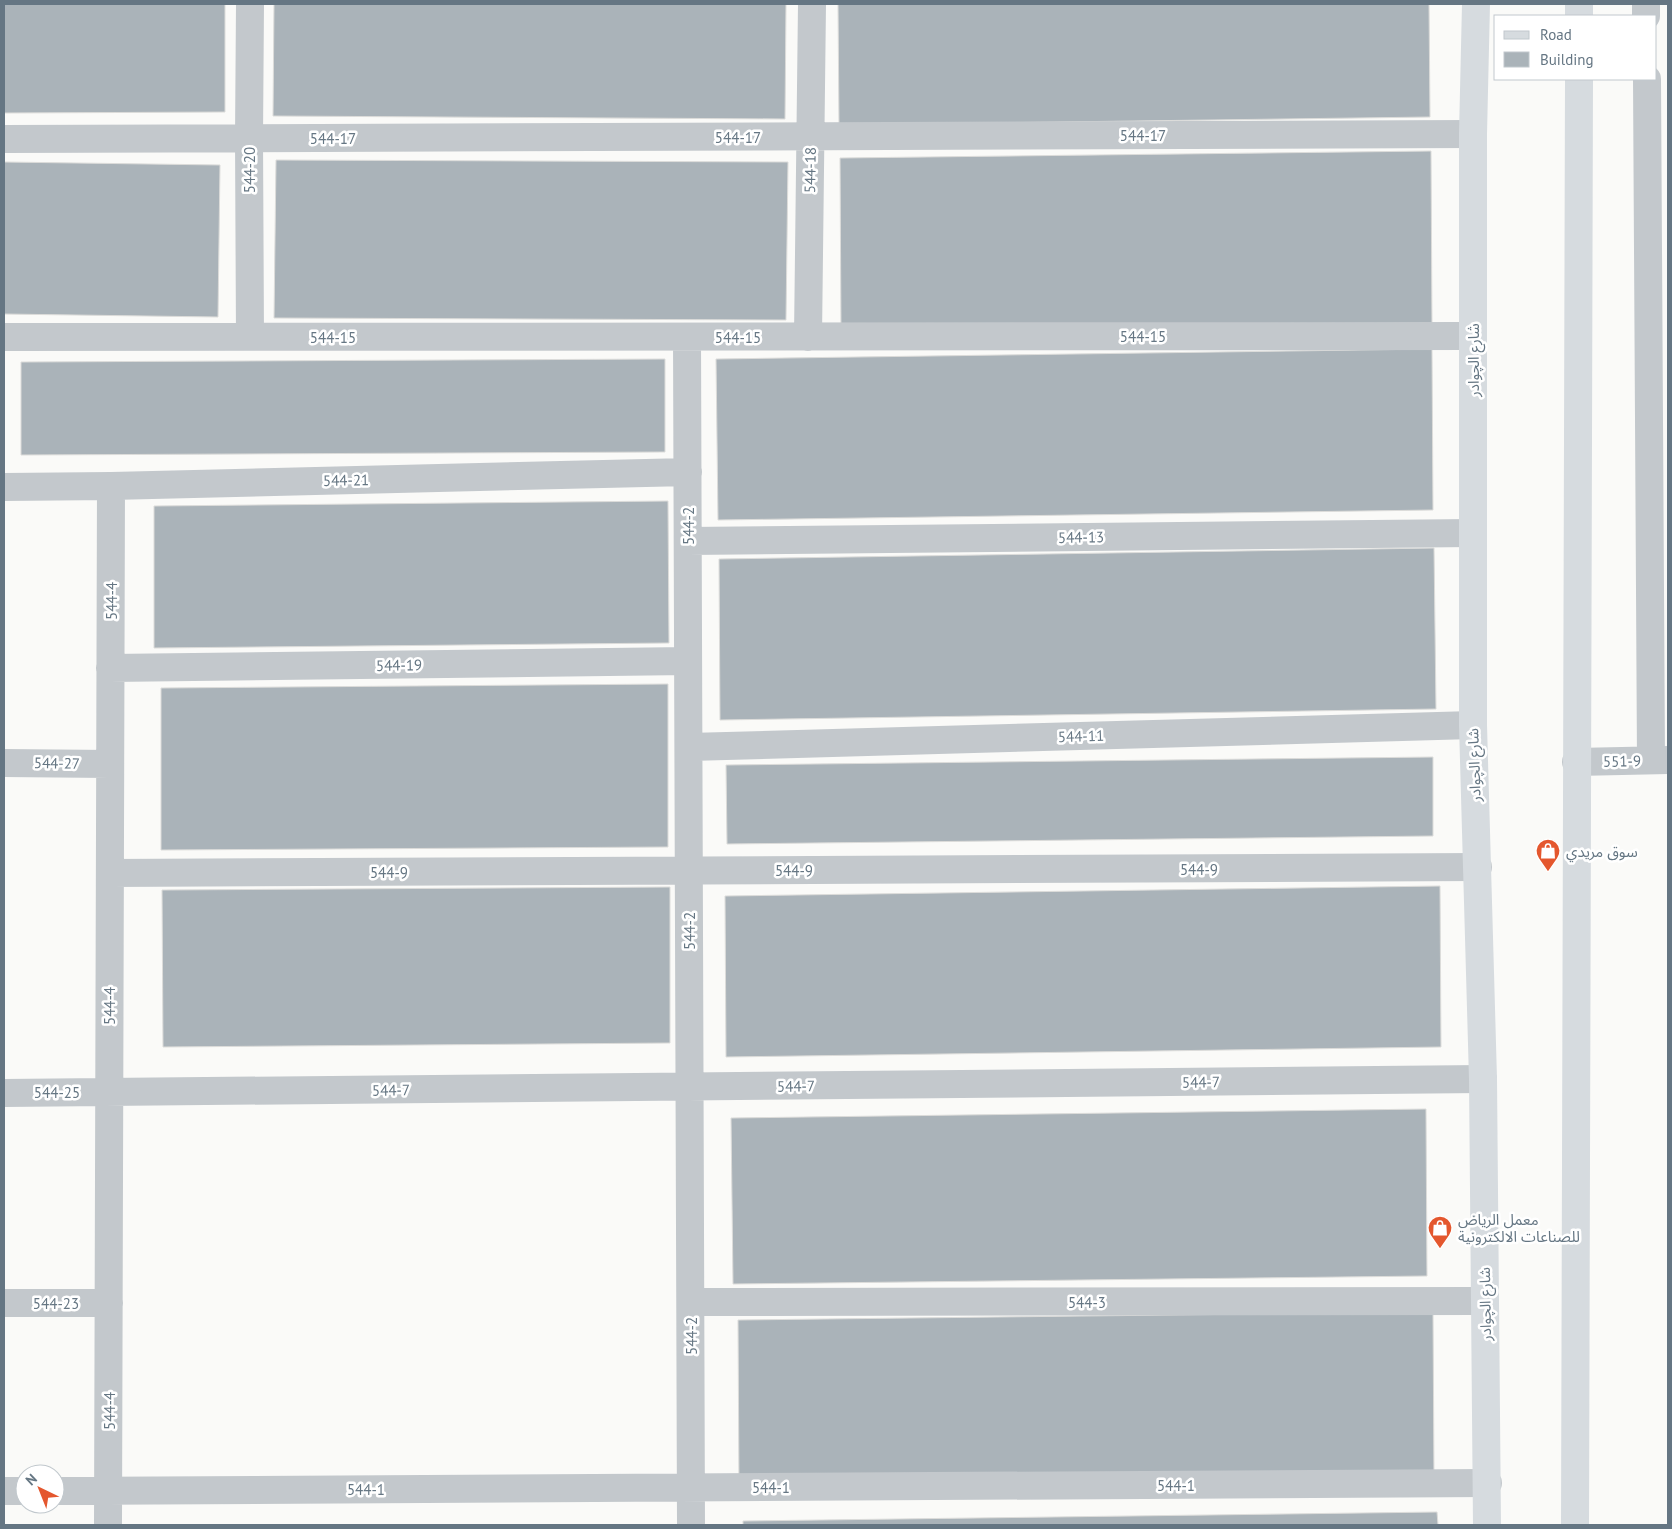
<svg xmlns="http://www.w3.org/2000/svg" width="1672" height="1529" font-family="'PT Sans','Noto Sans Arabic',sans-serif">
<style>
.building{fill:#aab3b9;stroke:#dcdcda}
.lines{fill:none;stroke-linecap:round;stroke-linejoin:round}
.minor{stroke:#c3c8cc;stroke-width:28}
.primary{stroke:#d6dbdf;stroke-width:28}
.labels{text-anchor:middle;dominant-baseline:central;stroke-width:5;stroke-linejoin:round;paint-order:stroke}
.street-label{font-size:15px;fill:#657683;stroke:#fff}
.poi-label{font-size:15px;fill:#657683;stroke:#fff;text-anchor:start}
</style>
<rect width="100%" height="100%" fill="#fafaf8"/>
<path class="building" d="M4 4H225V112L4 113Z
M274 4H786L785 119 273 116Z
M838 4H1429L1430 117 839 125Z
M1431 151 1432 323 841 330 840 158Z
M276 160 788 162 786 320 274 318Z
M4 162 220 165 218 317 4 314Z
M1432 349 1433 510 718 520 716 359Z
M665 359V452L21 455V362Z
M668 501 669 643 154 648V506Z
M1434 548 1436 709 720 720 719 559Z
M668 684V847L161 850V688Z
M1433 757V836L727 844 726 765Z
M1440 886 1441 1047 726 1057 725 896Z
M670 887V1043L163 1047 162 890Z
M1426 1109 1427 1276 733 1284 731 1118Z
M1433 1312 1434 1478 739 1486 738 1320Z
M1437 1512 1438 1525H743V1521Z"/>
<g class="lines">
<path class="minor" d="M1646 4V16
M1647 79 1651 760
M4 139 1473 134
M4 337 1473 336
M250 337 249 138 250 4
M687 337 691 1525
M808 337 812 4
M4 487 111 486 688 472
M688 541 1473 533
M110 668 688 661
M689 747 1473 725
M1576 762 1668 760
M4 763 110 764
M110 873 1478 867
M4 1093 1483 1079
M691 1302 1484 1301
M4 1303H109
M4 1491H25
M55 1491 1488 1483
M108 1525 111 486"/>
<path class="primary" d="M1476 4 1473 134V725L1483 1079 1487 1525
M1579 16V4
M1575 1525 1579 79"/>
</g>
<defs>
<symbol id="shop-pin" viewBox="-11 -11 22 30"><path d="M0 17L-7.5 6A9.5 9.5 0 1 1 7.5 6Z" fill="#e4572e" stroke="#fff"/><path d="M-5-2.5h2.3a2.7 3.5 0 0 1 5.4 0H5L5.5 6h-11ZM-1.5-2.5h3a1.5 2.3 0 0 0-3 0Z" fill="#fff"/></symbol>
</defs>
<g fill-rule="evenodd">
<use href="#shop-pin" x="1534" y="837" width="28" height="38"/>
<use href="#shop-pin" x="1426" y="1214" width="28" height="38"/>
</g>
<g class="labels">
<g class="street-label">
<text x="1143" y="135">544-17</text>
<text x="738" y="137">544-17</text>
<text x="333" y="138">544-17</text>
<text transform="translate(249 170) rotate(-90)">544-20</text>
<text transform="translate(810 170) rotate(-89)">544-18</text>
<text x="1143" y="336">544-15</text>
<text x="333" y="337">544-15</text>
<text x="738" y="337">544-15</text>
<text transform="translate(1473 360) rotate(-90)">شارع الچوادر</text>
<text transform="translate(346 480) rotate(-1)">544-21</text>
<text transform="translate(688 526) rotate(-90)">544-2</text>
<text transform="translate(1081 537) rotate(-1)">544-13</text>
<text transform="translate(111 601) rotate(-90)">544-4</text>
<text transform="translate(399 665) rotate(-1)">544-19</text>
<text transform="translate(1081 736) rotate(-2)">544-11</text>
<text transform="translate(1622 761) rotate(-1)">551-9</text>
<text transform="translate(57 763) rotate(1)">544-27</text>
<text transform="translate(1474 765) rotate(-92)">شارع الچوادر</text>
<text x="1199" y="869">544-9</text>
<text x="794" y="870">544-9</text>
<text x="389" y="872">544-9</text>
<text transform="translate(689 931) rotate(-90)">544-2</text>
<text transform="translate(109 1006) rotate(-90)">544-4</text>
<text transform="translate(1201 1082) rotate(-1)">544-7</text>
<text transform="translate(796 1086) rotate(-1)">544-7</text>
<text transform="translate(391 1090) rotate(-1)">544-7</text>
<text x="57" y="1092">544-25</text>
<text x="1087" y="1302">544-3</text>
<text x="56" y="1303">544-23</text>
<text transform="translate(1485 1304) rotate(-91)">شارع الچوادر</text>
<text transform="translate(691 1336) rotate(-90)">544-2</text>
<text transform="translate(109 1411) rotate(-90)">544-4</text>
<text x="1176" y="1485">544-1</text>
<text x="771" y="1487">544-1</text>
<text x="366" y="1489">544-1</text>
</g>
<g class="poi-label">
<text x="1566" y="851">سوق مريدي</text>
<text x="1458" y="1219">معمل الرياض<tspan x="1458" dy="17">للصناعات الالكترونية</tspan></text>
</g>
</g>
<rect width="1672" height="1529" fill="none" stroke="#657683" stroke-width="10"/>
<rect x="1494" y="15" width="162" height="65" fill="#ffffff" stroke="#c1c8cd"/>
<rect x="1504" y="31" width="25" height="8" fill="#d6dbdf" stroke="#c1c8cd"/>
<text x="1540" y="40" font-size="15" fill="#657683">Road</text>
<rect x="1504" y="52" width="25" height="15" fill="#aab3b9" stroke="#c1c8cd"/>
<text x="1540" y="65" font-size="15" fill="#657683">Building</text>
<g transform="translate(40 1489) rotate(317)"><circle r="24" fill="#ffffff" stroke="#c1c8cd"/>
<path d="M0-4L9 19L0 12L-9 19Z" fill="#e4572e"/>
<text y="-8" font-size="14" font-weight="bold" text-anchor="middle" fill="#657683">N</text>
</g>
</svg>
